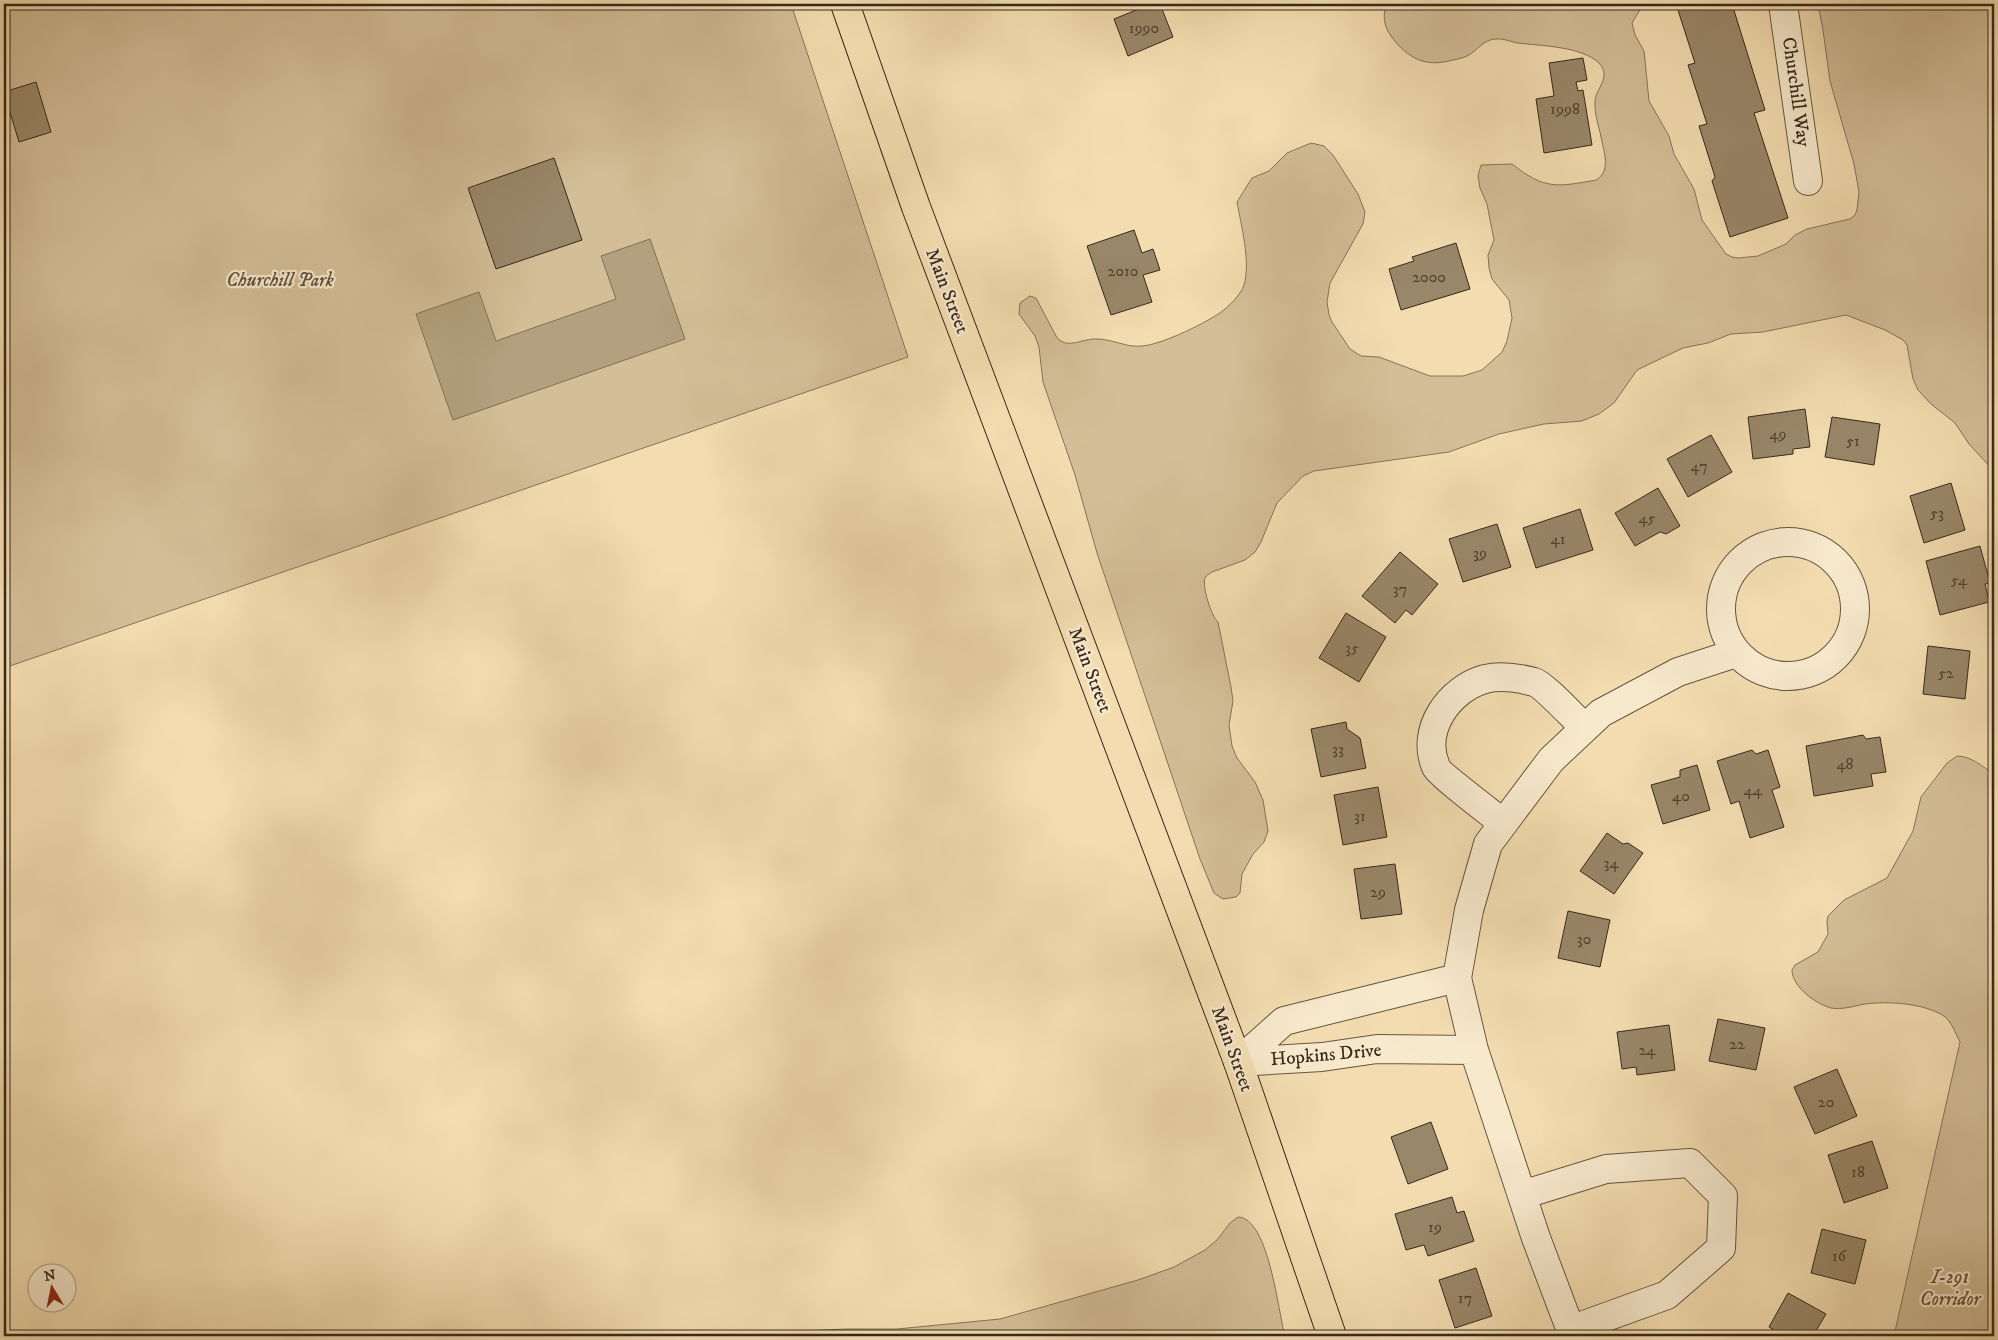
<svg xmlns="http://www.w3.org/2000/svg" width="1998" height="1340" font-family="'IM FELL DW Pica',serif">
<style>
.green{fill:#d3be97;stroke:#85745a}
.water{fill:#b3a07e;stroke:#817057}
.building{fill:#998769;stroke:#37291d}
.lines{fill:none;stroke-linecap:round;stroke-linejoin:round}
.minor-casing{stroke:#665642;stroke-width:30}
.major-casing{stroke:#37291d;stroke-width:30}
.minor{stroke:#f7e9cc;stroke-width:28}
.major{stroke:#f3ddb0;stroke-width:28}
.labels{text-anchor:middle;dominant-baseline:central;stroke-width:4.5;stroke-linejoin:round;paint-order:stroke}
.number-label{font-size:16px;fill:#504030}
.street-label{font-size:19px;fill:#37291d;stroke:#f7e9cc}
.park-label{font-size:19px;font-style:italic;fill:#5e4e3c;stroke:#f7e9cc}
</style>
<rect width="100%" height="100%" fill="#f3ddb0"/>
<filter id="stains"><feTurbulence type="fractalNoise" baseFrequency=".004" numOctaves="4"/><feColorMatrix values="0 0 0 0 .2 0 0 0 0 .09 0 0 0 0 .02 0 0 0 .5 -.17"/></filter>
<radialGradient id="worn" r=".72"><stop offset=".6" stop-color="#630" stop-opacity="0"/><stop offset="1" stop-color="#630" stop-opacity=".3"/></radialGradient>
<path class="green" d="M4 4H791L908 357 4 668Z
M1387 4H1647L1641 8 1632 23 1635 35 1644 51 1649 101 1669 136 1674 154 1694 189 1702 220 1726 254 1732 257 1738 258 1758 256 1786 244 1795 235 1807 229 1850 219 1855 215 1857 210 1859 192 1854 164 1830 81 1823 30 1818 4H1994V471L1969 444 1955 423 1931 404 1918 390 1913 379 1907 345 1903 340 1885 330 1846 315 1763 332 1731 334 1708 343 1683 348 1637 370 1614 403 1599 414 1582 421 1544 424 1499 434 1449 452 1314 471 1303 476 1277 503 1261 542 1255 552 1245 560 1212 572C1209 574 1207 575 1205 578 1202 586 1211 616 1218 622L1231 687 1233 701 1229 725 1232 746 1237 758 1255 782 1263 800 1268 831 1264 842 1253 854 1242 874 1240 893 1236 897 1223 899 1214 893 1200 859 1097 553 1075 475 1043 382 1039 347 1035 336 1019 314 1020 303 1030 296 1036 298 1056 336C1066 351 1082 338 1097 339 1113 339 1127 348 1142 346 1161 345 1211 321 1225 309 1232 303 1241 294 1244 285 1251 262 1241 225 1237 202L1252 178 1269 171 1287 153 1311 143 1324 146 1333 155 1358 194 1365 212 1363 224 1330 283 1327 302 1329 315 1332 322 1350 349 1361 356 1379 357 1430 376H1463L1482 370 1502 352 1507 341 1512 318 1509 300 1492 279 1489 268 1488 255 1494 240 1487 204 1480 188 1478 176 1481 165 1512 164C1545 190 1557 187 1596 180 1610 172 1605 155 1602 142 1600 129 1594 115 1595 101 1596 88 1612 77 1599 63 1581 46 1541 46 1518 43 1511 42 1503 38 1496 39 1484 39 1477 51 1467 56 1463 58 1458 59 1453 60 1425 68 1407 58 1391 36 1384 27 1382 14 1387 4Z
M1957 756C1971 756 1983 767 1994 774V1336H1894L1960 1042C1956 1034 1951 1021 1944 1016 1923 1003 1889 1001 1865 1004 1854 1006 1842 1010 1831 1008 1816 1004 1792 987 1792 970L1795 965 1818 952 1828 934 1827 922 1828 916 1844 900 1887 878 1913 831 1921 797 1947 763Z
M1238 1217C1269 1218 1278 1312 1285 1336H694L845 1329H897L1000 1319 1138 1280 1174 1267 1205 1250 1217 1240 1230 1223Z"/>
<path class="water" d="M650 239 685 339 453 420 416 314 479 292 496 341 616 299 601 256Z"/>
<path class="building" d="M1151 4H1160L1173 37 1128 56 1114 19Z
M1676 4H1732L1765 110 1754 113 1788 218 1730 237 1712 181 1715 177 1699 126 1707 124 1688 65 1695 63Z
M1583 58 1587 80 1576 82 1578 91 1583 90 1592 145 1544 153 1536 99 1554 96 1549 63Z
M36 82 51 132 19 142 4 92Z
M554 158 582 240 496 269 468 188Z
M1134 230 1142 253 1153 249 1160 270 1143 275 1152 302 1111 315 1087 246Z
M1456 243 1470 289 1401 310 1389 269 1414 261 1412 257Z
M1805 409 1810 447 1793 449V454L1753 459 1748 417Z
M1832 417 1880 424 1874 465 1825 457Z
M1711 435 1732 472 1688 497 1667 459Z
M1951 483 1965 530 1924 543 1910 496Z
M1658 488 1680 526 1666 534 1660 532 1635 546 1615 513Z
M1580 509 1593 550 1536 568 1523 528Z
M1497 524 1511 567 1463 582 1449 539Z
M1980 546 1990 583 1985 584 1989 602 1940 615 1926 561Z
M1400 552 1438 584 1412 615 1406 610 1395 623 1362 596Z
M1346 613 1386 637 1359 682 1319 658Z
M1928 646 1970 651 1965 699 1923 694Z
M1346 722 1347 729 1360 738 1366 768 1321 777 1311 729Z
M1863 735 1866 739 1880 737 1886 772 1871 774 1873 786 1814 796 1806 746Z
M1752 750 1756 754 1768 750 1780 787 1772 790 1784 827 1750 838 1739 801 1731 804 1717 761Z
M1697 765 1710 810 1663 824 1651 785 1680 777V770Z
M1378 787 1387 837 1343 845 1334 795Z
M1607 833 1623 844 1628 843 1643 853 1614 894 1580 871Z
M1395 864 1402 914 1361 919 1354 869Z
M1568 911 1610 920 1600 967 1558 958Z
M1718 1019 1765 1028 1756 1070 1709 1061Z
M1669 1025 1675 1070 1637 1075 1636 1067 1622 1069 1617 1032Z
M1837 1069 1857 1116 1815 1134 1794 1087Z
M1431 1122 1448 1169 1408 1184 1391 1137Z
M1872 1141 1888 1188 1844 1203 1828 1155Z
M1452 1197 1457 1213 1464 1211 1474 1241 1428 1256 1424 1245 1406 1250 1395 1214Z
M1822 1229 1866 1240 1855 1284 1811 1273Z
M1476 1268 1492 1316 1455 1328 1439 1280Z
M1788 1293 1826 1314 1813 1336H1770L1774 1330 1769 1327Z"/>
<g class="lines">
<defs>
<path id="minor" d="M1783 4 1808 181
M1721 609a67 67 0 1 1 134 0a67 67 0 1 1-134 0Z
M1503 823C1493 815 1439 774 1436 767 1420 730 1449 689 1485 679 1501 675 1519 678 1534 682 1544 685 1575 719 1585 728
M1238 1062 1284 1021 1457 978
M1238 1062 1322 1057 1377 1049 1474 1050
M1522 1195 1606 1169 1690 1163 1723 1196 1721 1248 1667 1295 1570 1330
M1573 1336 1536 1238 1474 1050 1457 978 1469 910 1488 844 1551 760 1601 713 1678 672 1736 653"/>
<path id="major" d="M845 4 916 207 1238 1062 1332 1336"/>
</defs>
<use href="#minor" class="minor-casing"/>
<use href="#major" class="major-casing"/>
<use href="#minor" class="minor"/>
<use href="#major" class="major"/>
</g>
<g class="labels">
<g class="number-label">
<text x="1144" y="28">1990</text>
<text x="1565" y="109">1998</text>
<text x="1123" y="271">2010</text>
<text x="1429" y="277">2000</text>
<text x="1778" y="434">49</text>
<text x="1853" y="441">51</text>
<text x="1699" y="466">47</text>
<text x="1937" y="513">53</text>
<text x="1647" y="518">45</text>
<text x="1558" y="539">41</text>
<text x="1480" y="553">39</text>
<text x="1959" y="580">54</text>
<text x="1400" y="589">37</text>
<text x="1352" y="648">35</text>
<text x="1946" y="673">52</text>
<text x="1338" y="749">33</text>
<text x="1845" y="764">48</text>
<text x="1753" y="790">44</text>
<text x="1681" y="796">40</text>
<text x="1360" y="816">31</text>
<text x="1611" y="863">34</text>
<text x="1378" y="892">29</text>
<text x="1584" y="939">30</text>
<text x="1737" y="1044">22</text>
<text x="1647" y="1050">24</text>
<text x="1826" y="1102">20</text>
<text x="1858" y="1172">18</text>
<text x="1435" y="1227">19</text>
<text x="1839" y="1256">16</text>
<text x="1465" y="1298">17</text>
</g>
<g class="street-label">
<text transform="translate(1796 92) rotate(82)">Churchill Way</text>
<text transform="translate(947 291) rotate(69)">Main Street</text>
<text transform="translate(1090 670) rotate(69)">Main Street</text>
<text transform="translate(1232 1049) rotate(70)">Main Street</text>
<text transform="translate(1326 1055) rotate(-5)">Hopkins Drive</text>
</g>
<g class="park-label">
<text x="280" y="280">Churchill Park</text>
<text x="1950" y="1277">I-291<tspan x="1950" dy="22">Corridor</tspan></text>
</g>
</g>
<rect width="1998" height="1340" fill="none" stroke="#f3ddb0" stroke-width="20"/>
<rect x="5" y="5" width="1988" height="1330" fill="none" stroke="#37291d" stroke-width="2.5"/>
<rect x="10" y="10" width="1978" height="1320" fill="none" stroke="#37291d"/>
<g transform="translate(52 1288) rotate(350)"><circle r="24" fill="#f7e9cc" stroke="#aa9c86"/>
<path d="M0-4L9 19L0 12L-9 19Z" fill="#8f2418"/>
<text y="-8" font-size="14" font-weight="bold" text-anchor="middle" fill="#37291d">N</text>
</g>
<rect width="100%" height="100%" filter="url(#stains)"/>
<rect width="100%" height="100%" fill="url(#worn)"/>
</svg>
